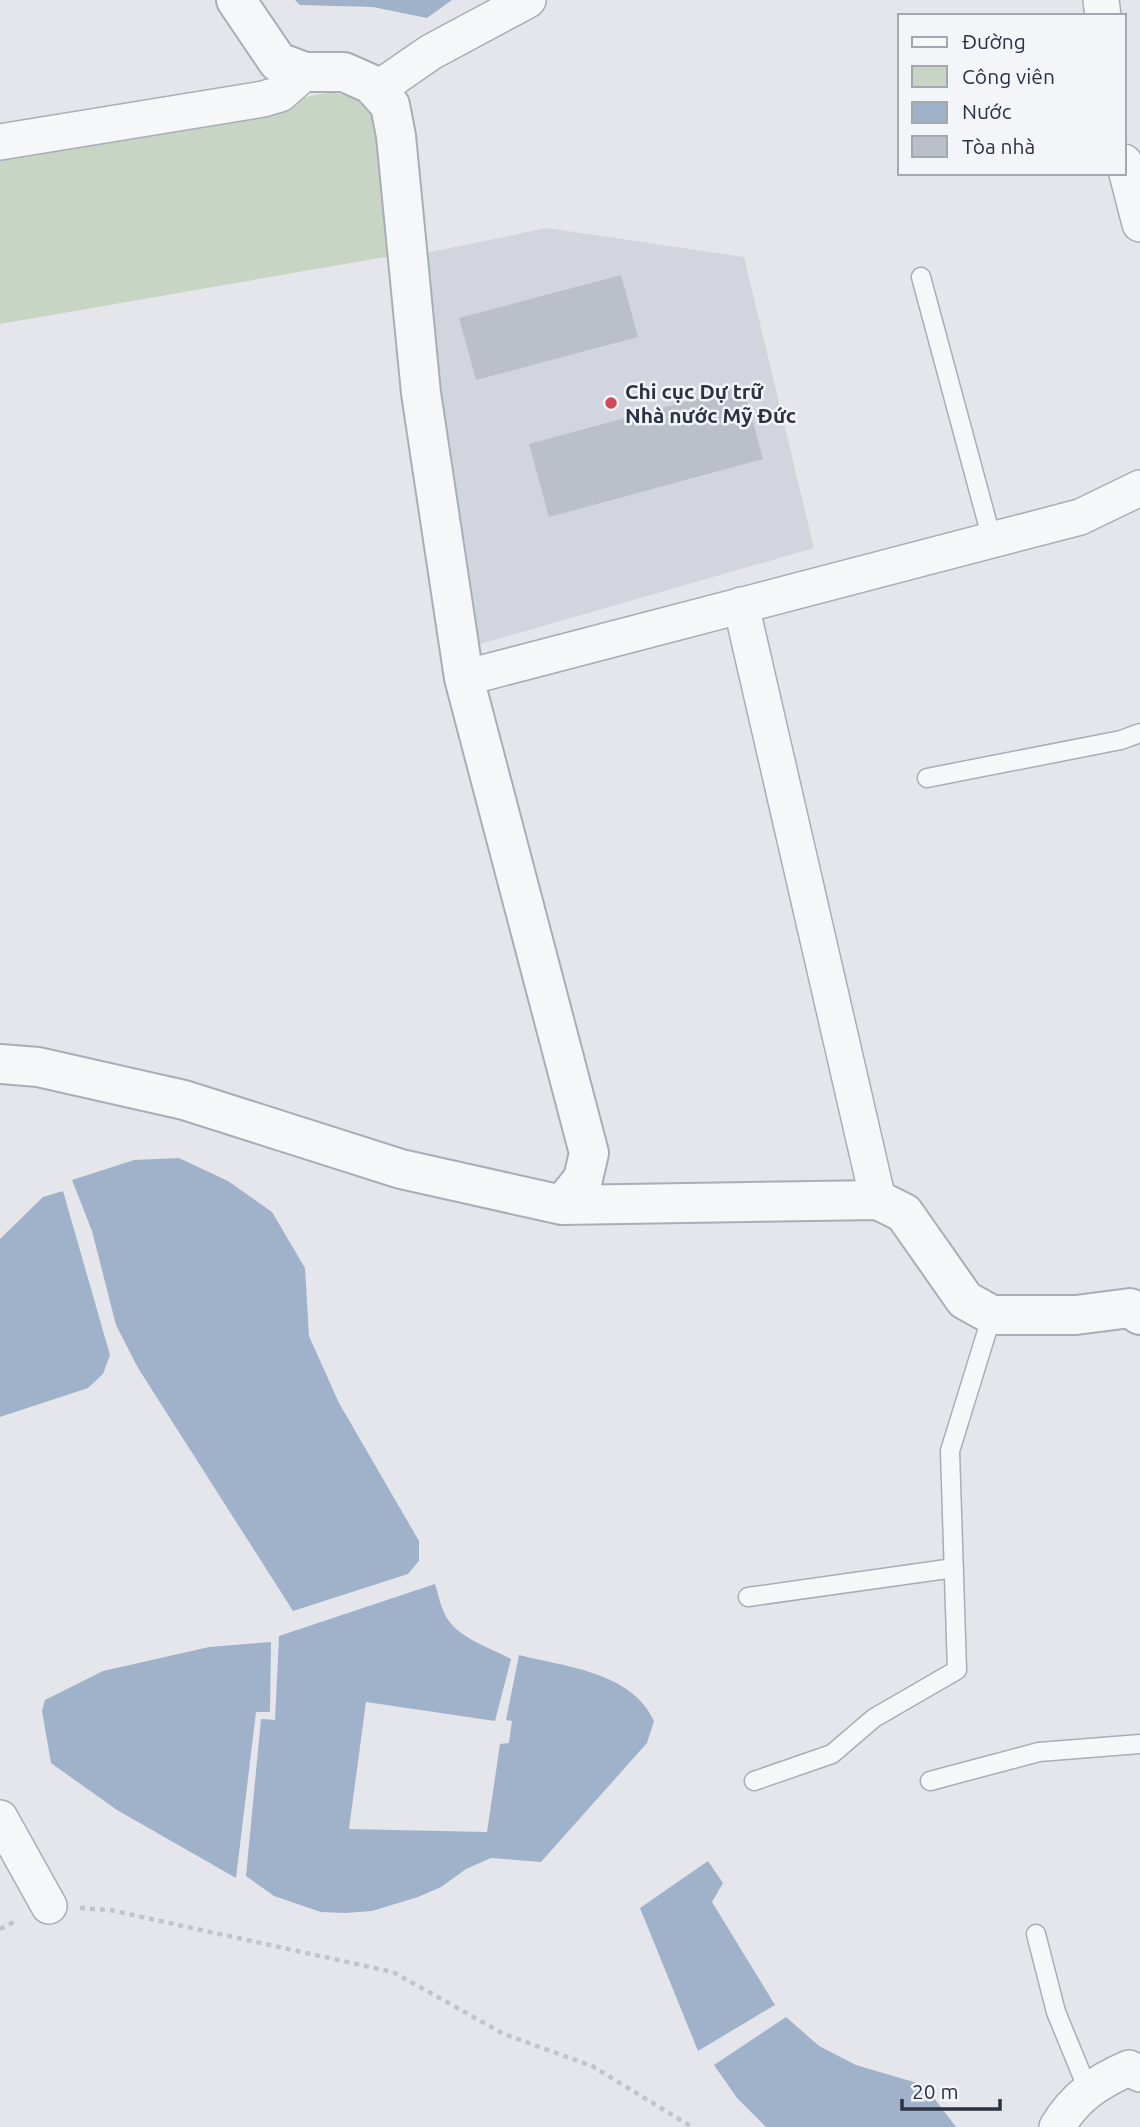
<svg xmlns="http://www.w3.org/2000/svg" width="1140" height="2127" font-family="Ubuntu,sans-serif">
<style>
.built{fill:#d2d5dd}
.green{fill:#c8d5c5}
.water{fill:#a0b2ca}
.building{fill:#bbbfc8}
.lines{fill:none;stroke-linecap:round;stroke-linejoin:round}
.service-casing{stroke:#a9adb5;stroke-width:21}
.minor-casing{stroke:#a9adb5;stroke-width:38}
.tertiary-casing{stroke:#a9adb5;stroke-width:42}
.path{stroke:#c1c4ca;stroke-width:4.5;stroke-dasharray:5 5;stroke-linecap:butt}
.service{stroke:#f6f7f9;stroke-width:18}
.minor{stroke:#f6f7f9;stroke-width:35}
.tertiary{stroke:#f6f7f9;stroke-width:38}
.poi-dot{fill:#cc4c58;stroke:#f3f5f8;stroke-width:2.5}
.labels{text-anchor:middle;dominant-baseline:central;stroke-width:5;stroke-linejoin:round;paint-order:stroke}
.poi-label{font-size:21px;font-weight:bold;fill:#2b3343;stroke:#f3f5f8;text-anchor:start}
</style>
<rect width="100%" height="100%" fill="#e4e6eb"/>
<path class="built" d="M547 228 744 257 814 548 480 644 421 254Z"/>
<path class="green" d="M332 92 358 99 374 113 391 256 0 324V154Z"/>
<path class="water" d="M295 0H452L427 18 373 7 300 5Z
M179 1158 228 1181 272 1212 305 1268 309 1336 339 1403 419 1541V1561L408 1574 293 1611 138 1368 116 1325 92 1231 72 1180 134 1160Z
M63 1191 110 1355 103 1374 88 1388 0 1417V1239L43 1197Z
M435 1584C439 1596 441 1611 449 1621 463 1640 491 1648 511 1659L495 1721 366 1702 349 1829 487 1832 500 1744 509 1743 512 1721 506 1720 519 1655C566 1667 632 1672 654 1721L647 1743 541 1862 491 1858 466 1869 441 1887 418 1897 372 1911 345 1913 321 1912 274 1896 246 1876 261 1719 275 1720 279 1636Z
M271 1642 270 1712H256L236 1878 117 1810 51 1763 42 1711 45 1700 103 1671 209 1647Z
M708 1861 723 1883 712 1902 775 2005 698 2051 640 1908Z
M786 2017 819 2046 856 2065 924 2085 956 2127H766L737 2098 714 2065Z"/>
<path class="building" d="M621 275 638 337 476 380 459 318Z
M743 386 763 459 549 517 529 444Z"/>
<g class="lines">
<defs>
<path id="service" d="M921 277 992 540
M927 778 1121 740 1140 733
M748 1597 954 1568
M754 1781 832 1754 874 1718 957 1670 950 1451 992 1315
M930 1781 1039 1752 1140 1744
M1036 1934 1056 2012 1088 2090"/>
<path id="minor" d="M1101 0 1103 16
M376 90 431 52 528 0
M0 142 263 99 280 94 305 72
M1124 162 1140 224
M741 605 878 1200
M464 678 1080 517 1140 488
M0 1818 49 1906
M1057 2127C1075 2097 1097 2082 1129 2068L1140 2074"/>
<path id="tertiary" d="M236 0 278 62 305 72H344L371 84 390 105 396 136 421 393 464 678 589 1153 583 1179 562 1205
M0 1064 38 1067 184 1100 401 1169 562 1205 878 1200 904 1213 965 1300 992 1315H1076L1130 1308 1140 1315"/>
</defs>
<use href="#service" class="service-casing"/>
<use href="#minor" class="minor-casing"/>
<use href="#tertiary" class="tertiary-casing"/>
<path class="path" d="M80 1908 110 1910 393 1972 504 2034 592 2066 692 2127
M0 1929 18 1920"/>
<use href="#service" class="service"/>
<use href="#minor" class="minor"/>
<use href="#tertiary" class="tertiary"/>
</g>
<circle class="poi-dot" cx="611" cy="403" r="7"/>
<g class="labels">
<g class="poi-label">
<text x="625" y="391">Chi cục Dự trữ<tspan x="625" dy="24">Nhà nước Mỹ Đức</tspan></text>
</g>
</g>
<rect x="898" y="14" width="228" height="161" fill="#f3f5f8" stroke="#a3a7b0" stroke-width="2"/>
<rect x="912" y="37" width="35" height="10" fill="#f6f7f9" stroke="#a3a7b0" stroke-width="2"/>
<text x="962" y="49" font-size="21" fill="#2b3343">Đường</text>
<rect x="912" y="66" width="35" height="21" fill="#c8d5c5" stroke="#a3a7b0" stroke-width="2"/>
<text x="962" y="84" font-size="21" fill="#2b3343">Công viên</text>
<rect x="912" y="102" width="35" height="21" fill="#a0b2ca" stroke="#a3a7b0" stroke-width="2"/>
<text x="962" y="119" font-size="21" fill="#2b3343">Nước</text>
<rect x="912" y="136" width="35" height="21" fill="#bbbfc8" stroke="#a3a7b0" stroke-width="2"/>
<text x="962" y="154" font-size="21" fill="#2b3343">Tòa nhà</text>
<path d="M902 2099v10h98v-10" fill="none" stroke="#2b3343" stroke-width="3.5"/>
<text x="912" y="2099" font-size="21" fill="#2b3343" stroke="#f3f5f8" stroke-width="5" paint-order="stroke">20 m</text>
</svg>
